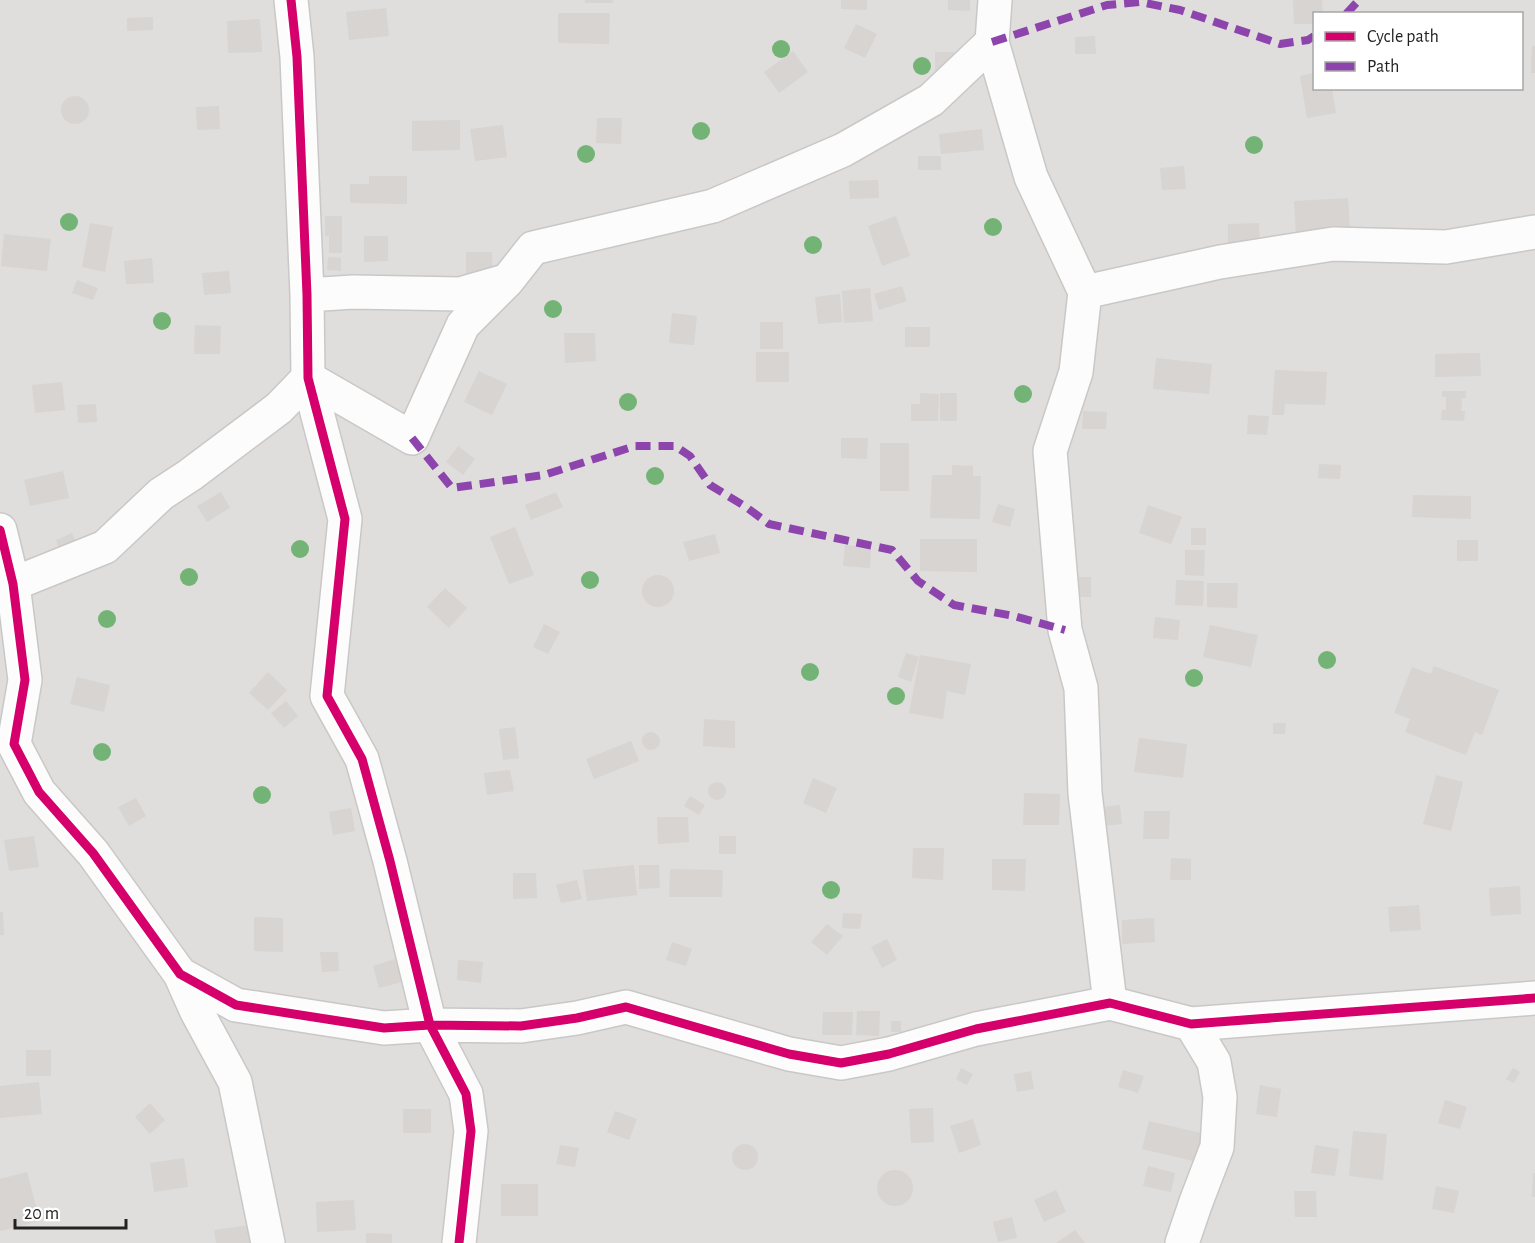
<svg xmlns="http://www.w3.org/2000/svg" width="1535" height="1243" font-family="'Alegreya Sans',sans-serif">
<style>
.residential{fill:#dfdedc;fill-rule:evenodd}
.building{fill:#d7d4d2}
.lines{fill:none;stroke-linecap:round;stroke-linejoin:round}
.minor-casing{stroke:#c9c8c7;stroke-width:36}
.minor{stroke:#fdfcfc;stroke-width:33}
.quiet{stroke:#8e44ad;stroke-width:8;stroke-dasharray:15 8;stroke-linecap:butt}
.cycleway-casing{stroke:#fff;stroke-width:13}
.cycleway{stroke:#d6006c;stroke-width:9}
.tree{fill:#73b476}
</style>
<rect width="100%" height="100%" fill="#f0eeeb"/>
<path class="residential" d="M0 0H1535V1243H0ZM1314 14H1522V88H1314Z"/>
<path class="building" d="M585 0H613V3H585Z
M841 0H867V10L841 9Z
M948 0H970V11L948 10Z
M1293 0H1322L1323 14H1314V24H1294Z
M386 8 389 36 349 40 346 12Z
M558 13H610L609 44 558 43Z
M153 17V30L127 31V18Z
M260 19 262 52 228 53 227 21Z
M856 24 877 34 865 58 844 48Z
M1095 36 1096 54H1075V37Z
M1532 46H1535V73H1531Z
M793 51 808 72 779 93 764 72Z
M935 52H954V72H935Z
M1314 73V88H1332L1336 113 1307 118 1300 76Z
M61 110a14 14 0 1 1 28 0a14 14 0 1 1-28 0Z
M219 106 220 129 197 130 196 107Z
M597 118H622L621 144 596 143Z
M460 120V150L412 151V121Z
M503 125 507 157 475 161 470 129Z
M982 129 984 150 941 154 939 134Z
M918 156H941V170H918Z
M1184 166 1186 189 1162 190 1160 168Z
M369 176H407V204L350 203V184H369Z
M878 180 879 198 850 199 849 181Z
M1348 198 1350 231 1296 234 1294 201Z
M325 216H342V253H329V236H325Z
M896 216 910 256 882 266 868 226Z
M90 223 113 227 105 272 82 267Z
M1259 223 1260 249 1228 250V224Z
M4 234 51 239 47 271 1 266Z
M364 236H388V261L364 262Z
M466 252H492L493 277H466Z
M328 257 341 258V271L327 270Z
M152 258 154 283 126 284 124 261Z
M229 271 231 293 204 295 202 273Z
M77 280 98 288 93 300 72 293Z
M902 286 907 301 879 310 874 294Z
M870 288 873 321 844 323 842 291Z
M840 294 842 322 818 324 815 297Z
M672 313 697 316 694 345 669 343Z
M760 322H783V349H760Z
M195 325 221 326 220 354H194Z
M905 327H930V347H905Z
M564 333H595L596 361 565 363Z
M756 352H789V382H756Z
M1480 353 1481 376 1435 377V354Z
M1156 358 1212 364 1209 394 1153 389Z
M1275 370 1327 372 1325 405 1285 404 1284 415H1272Z
M479 371 507 384 492 415 464 402Z
M62 382 65 410 35 413 32 385Z
M1442 391H1466V398H1462L1461 411H1465L1464 421 1441 420 1442 410H1446V397H1442Z
M920 393 939 394 938 421H911V404H920Z
M940 393H957V421H940Z
M96 404 97 422 78 423 77 405Z
M1083 411 1107 412 1106 429H1082Z
M1248 415 1269 416 1267 435 1247 434Z
M841 438H868L867 459 841 458Z
M880 443H909V491H880Z
M458 446 475 459 463 475 446 462Z
M1319 464 1341 465 1340 479 1318 478Z
M952 465 973 466V476H981L980 519 930 518 932 475H952Z
M63 471 69 498 30 506 24 480Z
M221 492 230 508 207 522 197 506Z
M556 492 563 507 531 520 525 505Z
M1413 495 1471 496V519L1412 517Z
M998 504 1015 509 1010 527 992 522Z
M1148 505 1182 517 1171 544 1139 533Z
M515 527 534 575 509 584 490 537Z
M1191 528H1206V545H1191Z
M72 533 78 547 61 554 56 540Z
M715 534 720 553 689 561 683 542Z
M920 539H977V572L920 571Z
M1457 540H1478V561H1457Z
M845 545 871 548 870 568 843 566Z
M1185 550H1205L1204 576 1185 575Z
M642 591a16 16 0 1 1 32 0a16 16 0 1 1-32 0Z
M1074 577H1091V597H1074Z
M1176 580 1204 581 1203 606 1175 605Z
M1207 583H1238L1237 608 1207 607Z
M445 588 467 608 449 628 427 607Z
M1155 617 1180 620 1178 640 1153 638Z
M544 624 560 632 548 654 533 647Z
M1210 625 1258 635 1251 667 1203 657Z
M906 653 919 657 911 682 898 677Z
M920 655 971 664 965 695 947 691 943 719 909 713Z
M1434 666 1499 690 1482 735 1475 732 1466 755 1405 732 1410 719 1394 713 1412 667 1431 674Z
M268 672 287 690 268 710 249 693Z
M77 677 110 685 104 712 70 704Z
M286 701 298 716 284 728 271 713Z
M704 719 735 721V748L703 746Z
M1273 723H1286L1285 734H1273Z
M515 727 519 758 503 760 499 729Z
M642 741a9 9 0 1 1 18 0a9 9 0 1 1-18 0Z
M1139 738 1187 744 1183 778 1134 772Z
M631 741 639 761 594 779 586 759Z
M510 770 514 791 487 795 484 773Z
M1436 775 1463 782 1451 831 1423 824Z
M813 778 837 788 826 813 803 803Z
M708 791a9 9 0 1 1 18 0a9 9 0 1 1-18 0Z
M1024 793 1060 794 1059 825H1023Z
M690 796 705 805 699 815 684 806Z
M136 798 146 816 129 826 118 807Z
M1120 805 1122 824 1096 827 1093 808Z
M351 808 355 831 333 835 329 812Z
M1144 811H1170L1169 839H1143Z
M657 817H688L689 842 658 844Z
M34 836 39 867 9 871 4 840Z
M719 836H736V854H719Z
M913 848H944L943 880 912 878Z
M1171 858 1191 859V880H1170Z
M992 859H1026L1025 891 992 890Z
M634 865 637 895 587 901 583 870Z
M639 865H659L660 888 639 889Z
M670 869 723 870 722 897H669Z
M513 873H536L537 898 513 899Z
M577 880 582 899 561 903 556 885Z
M1520 886 1521 914 1491 916 1489 888Z
M1419 905 1421 930 1390 932 1388 907Z
M0 912H3L4 935H0Z
M843 913 862 914 860 929 842 928Z
M254 917 283 918V952L254 951Z
M1154 918 1155 942 1122 944V920Z
M827 924 843 936 827 955 811 942Z
M887 939 897 960 882 968 871 947Z
M672 942 692 949 686 966 666 960Z
M320 952H338L339 971 322 972Z
M395 959 402 982 379 988 373 966Z
M458 960 483 962 481 983 457 980Z
M857 1011H880L879 1036 856 1035Z
M823 1012H853L852 1035H822Z
M891 1021H901V1032H891Z
M26 1050H51V1076H26Z
M961 1068 973 1074 967 1085 956 1079Z
M1513 1068 1520 1072 1514 1083 1506 1079Z
M1123 1070 1144 1076 1138 1093 1118 1087Z
M1031 1071 1034 1089 1017 1092 1014 1074Z
M39 1082 42 1114 0 1118V1086Z
M1260 1085 1281 1089 1277 1117 1256 1114Z
M1445 1100 1467 1107 1460 1129 1438 1123Z
M150 1103 165 1120 150 1134 135 1117Z
M933 1108 934 1142 911 1143 909 1109Z
M403 1109H431V1133H403Z
M615 1111 637 1119 629 1140 607 1132Z
M973 1119 981 1145 959 1153 950 1126Z
M1149 1121 1201 1133 1197 1162 1142 1149Z
M1353 1131 1387 1134 1383 1180 1349 1176Z
M732 1157a13 13 0 1 1 26 0a13 13 0 1 1-26 0Z
M560 1145 579 1148 575 1167 556 1164Z
M1315 1145 1339 1149 1335 1176 1311 1173Z
M184 1158 188 1187 154 1192 150 1163Z
M1148 1166 1175 1173 1171 1192 1143 1186Z
M877 1188a18 18 0 1 1 36 0a18 18 0 1 1-36 0Z
M27 1172 40 1221 0 1231V1179Z
M1533 1173H1535V1197H1532Z
M501 1184H538V1216H501Z
M1436 1186 1459 1191 1454 1213 1432 1209Z
M1056 1190 1066 1212 1044 1222 1034 1200Z
M1294 1191H1316L1317 1217H1295Z
M354 1200 356 1230 317 1232 316 1202Z
M1012 1217 1017 1238 998 1242 993 1222Z
M251 1225 253 1243H216L214 1230Z
M1075 1230 1085 1243H1056Z
M366 1233 392 1234V1243H366Z"/>
<g class="lines">
<defs>
<path id="minor" d="M291 0 297 57 307 295 308 378 345 519 327 696 362 759 390 861 430 1025 466 1094 471 1131 459 1243
M992 42 1031 177 1085 292 1076 372 1050 451 1065 630 1081 688 1085 793 1110 1003
M1085 292 1220 262 1333 244 1446 247 1535 232
M307 295 353 292 460 294 505 281
M0 530 13 584 25 680 14 744 39 792 93 853 180 974 236 1005 384 1028 430 1025 521 1026 577 1018 626 1007 789 1054 841 1063 889 1054 976 1029 1110 1003 1191 1024 1535 998
M13 584 105 547 161 494 190 475 279 408 308 378 412 438 463 325 507 281 533 248 713 206 843 150 931 100 992 42 995 0
M180 974 197 1012 235 1082 268 1243
M1182 1243 1196 1202 1217 1147 1220 1097 1214 1062 1191 1024"/>
</defs>
<use href="#minor" class="minor-casing"/>
<use href="#minor" class="minor"/>
<path class="quiet" d="M1346 14 1359 0
M992 42 1107 5 1140 2 1180 10 1280 44 1308 40 1314 36
M412 438 452 488 544 475 635 446H675L690 456 710 485 746 507 769 524 892 550 918 581 954 605 1014 616 1065 630"/>
<defs>
<path id="cycleway" d="M291 0 297 57 307 295 308 378 345 519 327 696 362 759 390 861 430 1025 466 1094 471 1131 459 1243
M0 530 13 584 25 680 14 744 39 792 93 853 180 974 236 1005 384 1028 430 1025 521 1026 577 1018 626 1007 789 1054 841 1063 889 1054 976 1029 1110 1003 1191 1024 1535 998"/>
</defs>
<use href="#cycleway" class="cycleway-casing"/>
<use href="#cycleway" class="cycleway"/>
</g>
<g class="tree">
<circle cx="781" cy="49" r="9"/>
<circle cx="922" cy="66" r="9"/>
<circle cx="701" cy="131" r="9"/>
<circle cx="1254" cy="145" r="9"/>
<circle cx="586" cy="154" r="9"/>
<circle cx="69" cy="222" r="9"/>
<circle cx="993" cy="227" r="9"/>
<circle cx="813" cy="245" r="9"/>
<circle cx="553" cy="309" r="9"/>
<circle cx="162" cy="321" r="9"/>
<circle cx="1023" cy="394" r="9"/>
<circle cx="628" cy="402" r="9"/>
<circle cx="655" cy="476" r="9"/>
<circle cx="300" cy="549" r="9"/>
<circle cx="189" cy="577" r="9"/>
<circle cx="590" cy="580" r="9"/>
<circle cx="107" cy="619" r="9"/>
<circle cx="1327" cy="660" r="9"/>
<circle cx="810" cy="672" r="9"/>
<circle cx="1194" cy="678" r="9"/>
<circle cx="896" cy="696" r="9"/>
<circle cx="102" cy="752" r="9"/>
<circle cx="262" cy="795" r="9"/>
<circle cx="831" cy="890" r="9"/>
</g>
<rect x="1313" y="12" width="210" height="78" fill="#ffffff" stroke="#a7a7a7" stroke-width="1.5"/>
<rect x="1325" y="32" width="30" height="9" fill="#d6006c" stroke="#a7a7a7" stroke-width="1.5"/>
<text x="1367" y="42" font-size="18" fill="#222222">Cycle path</text>
<rect x="1325" y="62" width="30" height="9" fill="#8e44ad" stroke="#a7a7a7" stroke-width="1.5"/>
<text x="1367" y="72" font-size="18" fill="#222222">Path</text>
<path d="M15 1219v9h111v-9" fill="none" stroke="#222222" stroke-width="3"/>
<text x="24" y="1219" font-size="18" fill="#222222" stroke="#ffffff" stroke-width="4.5" paint-order="stroke">20 m</text>
</svg>
